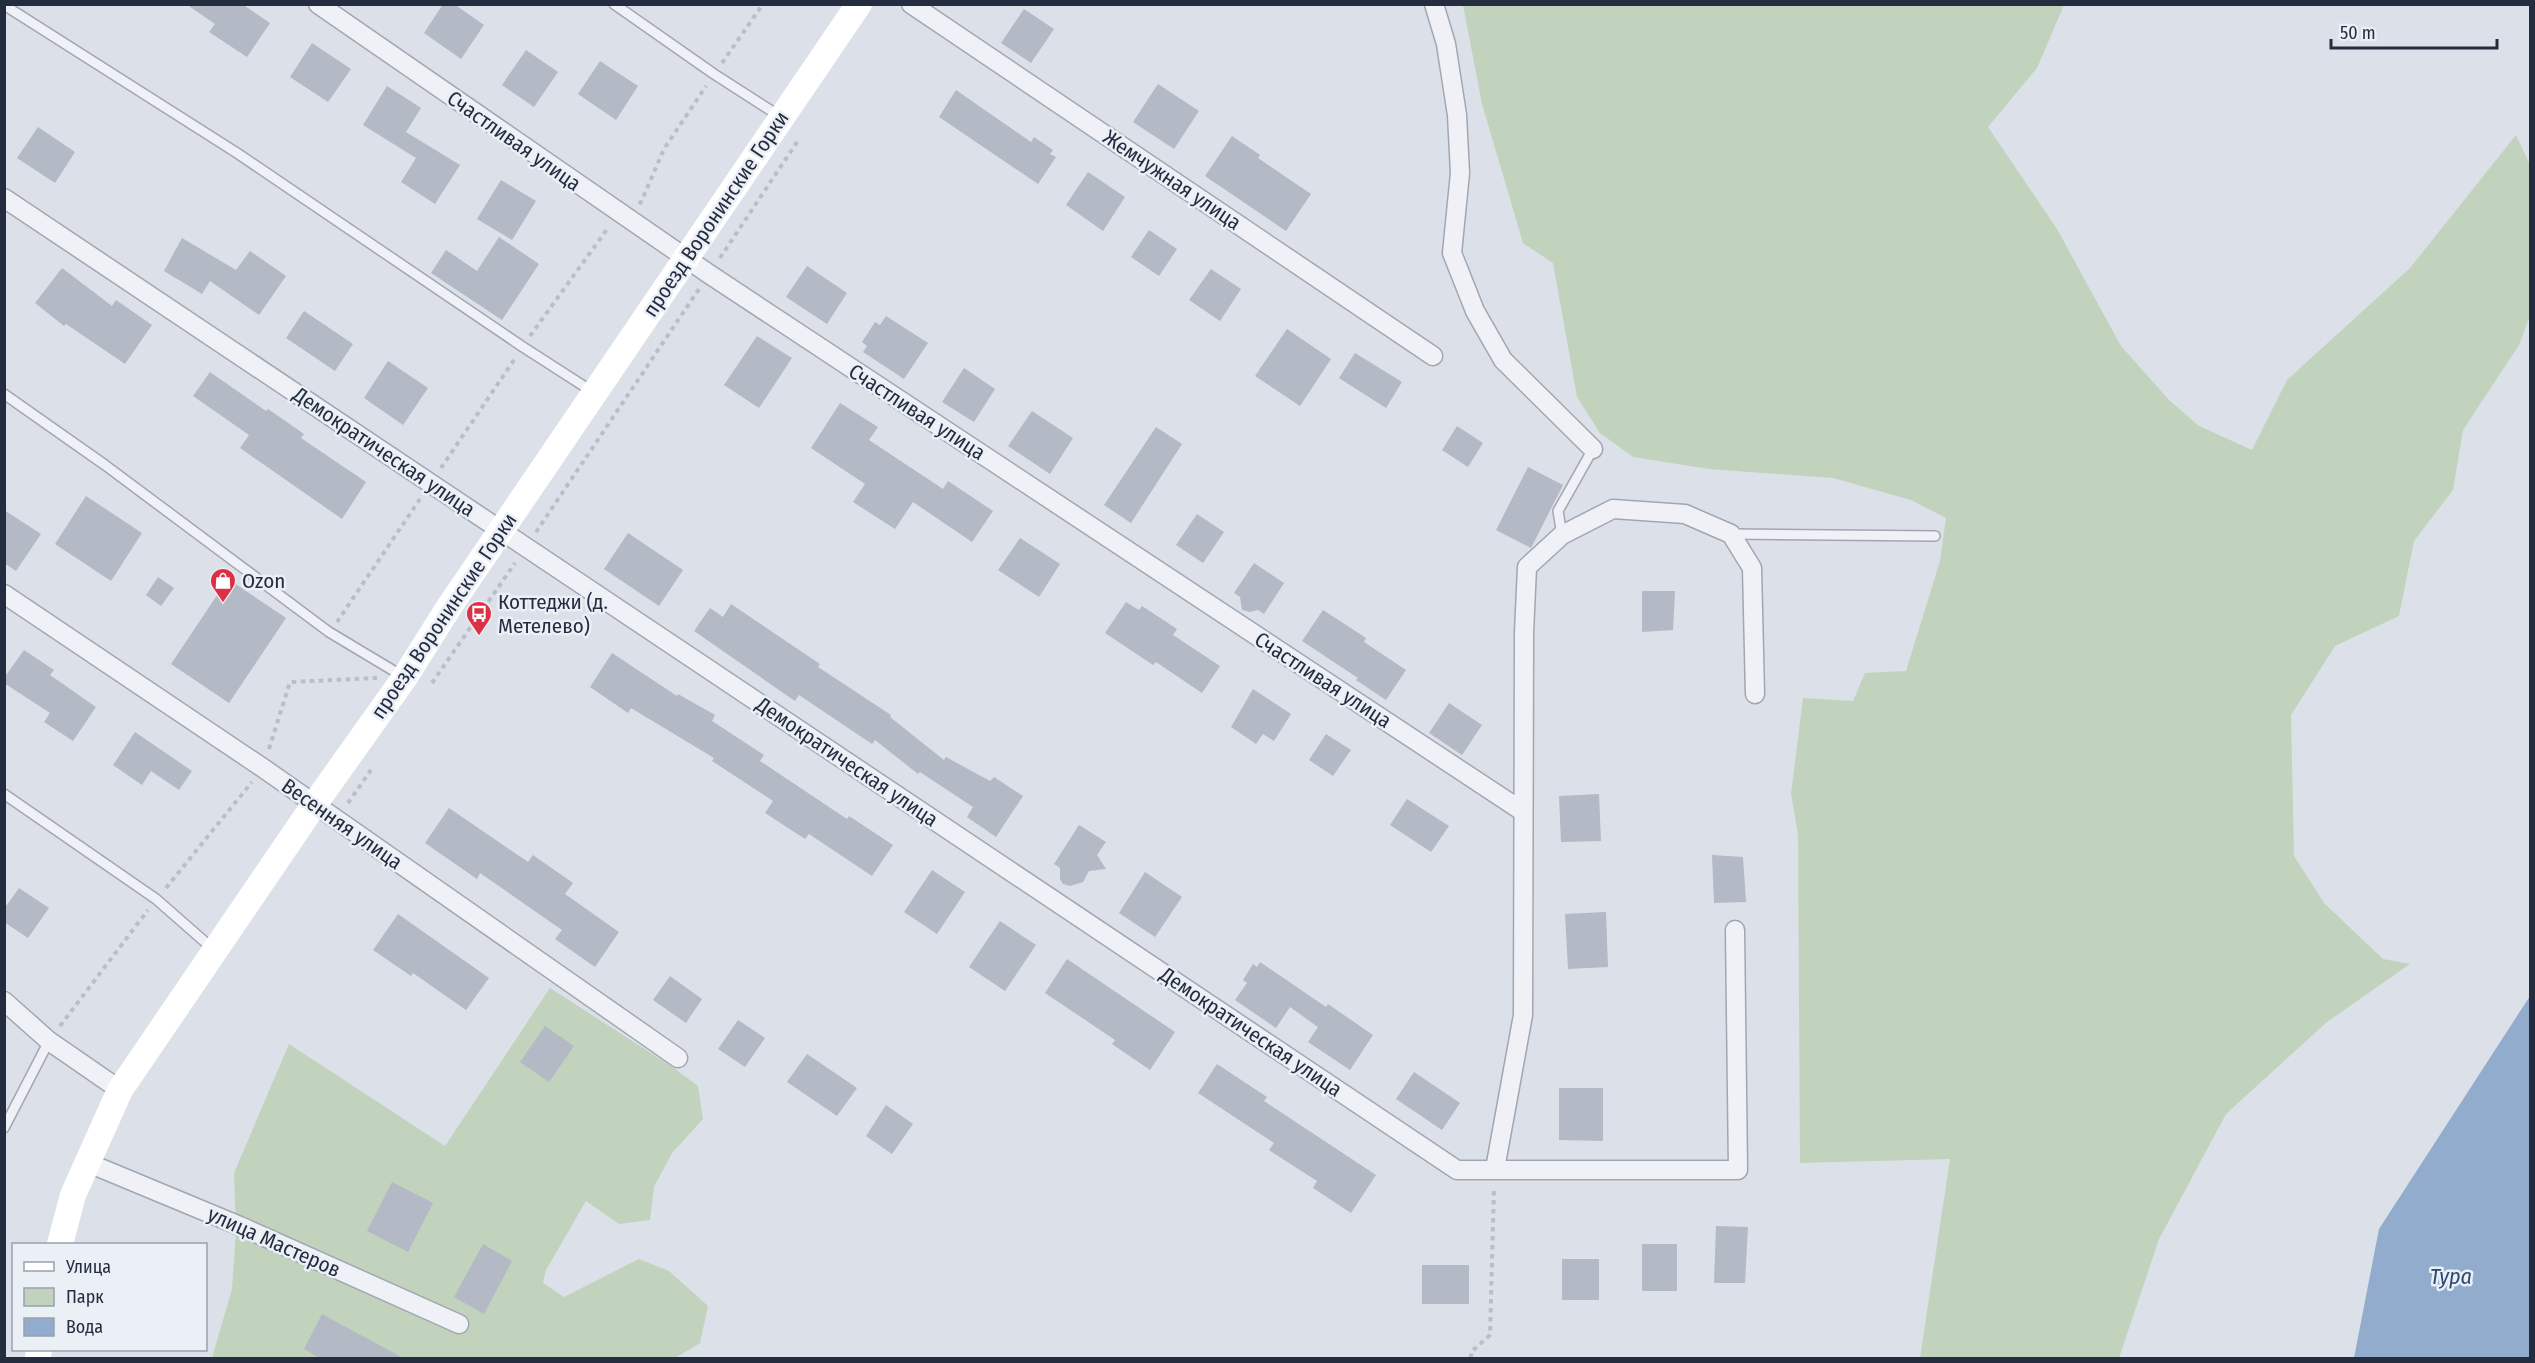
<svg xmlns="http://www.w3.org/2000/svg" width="2535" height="1363" font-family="'Fira Sans Condensed',sans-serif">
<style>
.green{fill:#c1d3bc}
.water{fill:#92accd}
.building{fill:#b3b9c5}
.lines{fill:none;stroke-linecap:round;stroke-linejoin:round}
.lane-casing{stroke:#a1a7b2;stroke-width:12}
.street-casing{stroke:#a1a7b2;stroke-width:21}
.path{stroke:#babec7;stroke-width:4;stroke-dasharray:4.5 4.5;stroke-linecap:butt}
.lane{stroke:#eff1f6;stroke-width:9}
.street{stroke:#eff1f6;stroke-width:18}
.secondary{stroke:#fff;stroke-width:26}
.labels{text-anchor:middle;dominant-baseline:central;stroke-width:5;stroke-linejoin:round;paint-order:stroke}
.street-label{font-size:21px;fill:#242d40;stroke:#ebeff6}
.poi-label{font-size:21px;fill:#242d40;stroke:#ebeff6;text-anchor:start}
.water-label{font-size:22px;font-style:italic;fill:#2a4978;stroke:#ebeff6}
</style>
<rect width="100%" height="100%" fill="#dce0e8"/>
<path class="green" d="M1463 5H2064L2037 68 1988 127 2057 229 2121 346 2169 400 2199 426 2252 450 2287 380 2410 268 2516 135 2530 165V316L2519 345 2463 430 2453 490 2414 541 2399 616 2335 646 2291 715 2294 856 2324 903 2383 959 2410 964 2327 1022 2226 1114 2159 1239 2119 1358H1920L1950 1159 1800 1163 1798 834 1791 794 1803 698 1853 701 1865 673 1906 671 1940 561 1946 518 1911 500 1833 478 1709 469 1633 457 1600 433 1577 397 1553 263 1523 243 1482 104Z
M550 988 671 1066 698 1086 703 1119 672 1153 654 1187 650 1220 619 1224 586 1201 546 1270 543 1283 564 1297 639 1259 669 1271 708 1306 700 1343 675 1358H212L232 1289 236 1231 234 1173 289 1044 445 1146Z"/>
<path class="water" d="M2530 996V1358H2354L2379 1229Z"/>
<path class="building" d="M186 4H242L270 23 247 57 209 32 215 24Z
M443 4H454L484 25 461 59 424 33Z
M1024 9 1054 29 1031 63 1001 43Z
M312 43 351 69 328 102 290 77Z
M526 50 558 72 534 107 502 85Z
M600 61 638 86 616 120 578 94Z
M1158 84 1199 111 1174 149 1133 122Z
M387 86 421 108 406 132 460 165 435 204 401 182 416 158 363 125Z
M956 90 1031 142 1034 137 1053 150 1050 154 1056 157 1038 184 939 117Z
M38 127 75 152 55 183 17 158Z
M1232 136 1260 155 1258 158 1311 194 1286 231 1205 176Z
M1088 172 1125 197 1103 231 1066 205Z
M501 180 536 201 512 240 477 219Z
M1149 230 1177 249 1159 276 1131 257Z
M499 237 539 264 502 320 431 273 446 250 477 271Z
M182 238 236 270 250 251 286 276 259 315 210 281 202 294 164 271Z
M807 266 847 293 827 324 786 297Z
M62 268 112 306 116 300 152 325 125 364 66 324 64 326 35 303Z
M1211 269 1241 289 1220 321 1189 300Z
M304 311 353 344 335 371 286 338Z
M886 316 928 343 904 379 863 352 867 346 862 342 875 322 880 325Z
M1287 329 1331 359 1300 406 1255 376Z
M757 336 792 358 759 408 724 385Z
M1355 353 1402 382 1386 408 1339 378Z
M388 361 428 388 403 425 364 398Z
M964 368 995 389 974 422 942 402Z
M210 372 266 411 268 409 304 434 301 438 366 482 342 519 240 448 249 435 193 396Z
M840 403 878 427 869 440 943 489 948 481 993 511 972 542 913 502 895 529 853 502 865 484 811 448Z
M1032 411 1073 438 1050 474 1008 446Z
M1457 426 1483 443 1468 467 1442 450Z
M1156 427 1182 444 1131 523 1104 505Z
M1528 467 1563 485 1531 548 1496 530Z
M86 496 142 533 111 581 55 544Z
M4 510 41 534 16 571 4 563Z
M1197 514 1224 532 1203 563 1176 545Z
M628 533 683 570 659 606 604 569Z
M1020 538 1060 564 1039 597 998 570Z
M1254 563 1284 583 1264 614 1258 610 1250 612 1242 610 1240 597 1234 593Z
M158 577 174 588 161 606 146 595Z
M228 579 286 618 229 703 171 664Z
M1642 591H1675L1673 630 1642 632Z
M1126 602 1139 610 1142 606 1177 629 1173 635 1220 666 1202 693 1156 662 1153 665 1105 633Z
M731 604 820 664 818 667 891 715 890 717 944 760 946 757 990 781 994 777 1023 796 996 837 967 817 973 807 920 772 918 774 875 740 872 744 799 695 795 701 694 631 710 608 723 617Z
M1323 610 1366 638 1364 642 1406 670 1386 700 1356 680 1358 678 1302 641Z
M24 650 54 670 50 675 96 707 73 741 44 722 50 713 4 683V678Z
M612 653 677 696 678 694 715 715 712 721 764 755 760 761 847 819 849 816 893 845 872 876 809 834 805 839 765 813 773 801 712 761 714 758 631 708 628 713 590 687Z
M1253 689 1291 714 1274 741 1263 734 1256 744 1231 727Z
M1449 703 1482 725 1462 755 1429 733Z
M135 732 192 771 179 790 151 771 142 785 113 765Z
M1326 734 1351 750 1333 776 1309 760Z
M1599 794 1601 841 1561 842 1559 796Z
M1407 799 1449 826 1431 852 1390 825Z
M449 808 528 862 533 855 573 883 565 894 619 932 595 967 555 939 562 930 480 873 477 879 425 843Z
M1079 825 1106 842 1097 855 1106 869 1089 871 1083 882 1070 886 1063 884 1060 879V868L1054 864Z
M1712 855 1743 857 1746 902 1714 903Z
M932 870 965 892 937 934 904 912Z
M1145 872 1182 897 1155 937 1119 913Z
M19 888 49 908 28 938 4 922V909Z
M1606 912 1608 967 1568 969 1565 914Z
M398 914 489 978 466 1010 413 973 411 976 373 950Z
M1000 921 1036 945 1005 991 969 967Z
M1067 959 1175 1032 1150 1070 1112 1044 1115 1040 1045 993Z
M1260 962 1326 1007 1328 1004 1373 1035 1350 1070 1308 1042 1318 1027 1290 1007 1276 1028 1235 1000 1247 983 1243 980 1253 964 1257 967Z
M670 976 702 999 686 1023 653 1000Z
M738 1020 765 1038 745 1067 718 1049Z
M545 1026 574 1046 549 1082 520 1062Z
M807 1054 857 1088 837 1116 787 1082Z
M1217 1064 1267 1097 1264 1101 1376 1175 1351 1213 1313 1188 1317 1181 1269 1150 1274 1143 1198 1093Z
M1414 1072 1460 1103 1442 1130 1396 1099Z
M1559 1088H1603V1141L1559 1140Z
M886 1105 913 1124 892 1154 866 1136Z
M392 1182 433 1203 408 1252 367 1231Z
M1716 1226 1748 1227 1745 1283H1714Z
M483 1244 512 1261 484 1314 454 1297Z
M1642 1244H1677V1291H1642Z
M1562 1259H1599V1300H1562Z
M1422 1265H1469V1304H1422Z
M322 1314 405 1359H321L304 1349Z"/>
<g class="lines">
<defs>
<path id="lane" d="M614 4 714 74 781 117
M4 5 237 153 523 347 593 392
M4 394 105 465 329 632 404 677
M1731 534 1935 536
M1562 535 1558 511 1593 449
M4 794 156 899 213 949
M4 1128 49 1041"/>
<path id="street" d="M318 4 709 274 1522 811
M911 4 1433 356
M1434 4 1446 44 1457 115 1460 173 1452 253 1475 311 1503 360 1593 449
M4 198 1457 1170H1738L1735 930
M4 594 263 768 678 1058
M4 1001 49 1041 120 1090
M86 1162 240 1226 459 1324
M1495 1169 1523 1015 1524 633 1527 567 1562 535 1613 509 1685 514 1731 534 1752 568 1755 694"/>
</defs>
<use href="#lane" class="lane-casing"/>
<use href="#street" class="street-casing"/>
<path class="path" d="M722 63 763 4
M639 204 641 202 664 149 706 86
M720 258 799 139
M530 336 608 228
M441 468 516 357
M536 532 699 289
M337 622 420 499
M432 683 515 563
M269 749 290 682 377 678
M348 803 371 770
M166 888 252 782
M60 1026 148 910
M1471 1358V1352L1490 1335 1494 1188"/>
<use href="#lane" class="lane"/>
<use href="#street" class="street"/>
<path class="secondary" d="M60 1244 73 1195 120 1090 314 805 405 677 449 607 859 4
M38 1358 39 1350"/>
</g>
<defs>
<symbol id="shop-pin" viewBox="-11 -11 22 30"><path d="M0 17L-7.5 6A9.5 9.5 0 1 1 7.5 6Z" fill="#dd3143" stroke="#ebeff6"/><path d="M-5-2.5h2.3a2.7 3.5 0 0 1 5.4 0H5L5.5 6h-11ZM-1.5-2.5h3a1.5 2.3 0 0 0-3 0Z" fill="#fff"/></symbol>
<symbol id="bus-pin" viewBox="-11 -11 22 30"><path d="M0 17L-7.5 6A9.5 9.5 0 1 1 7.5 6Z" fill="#dd3143" stroke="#ebeff6"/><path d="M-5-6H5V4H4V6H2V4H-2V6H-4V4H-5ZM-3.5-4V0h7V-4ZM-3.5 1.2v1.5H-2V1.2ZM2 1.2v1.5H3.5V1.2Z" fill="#fff"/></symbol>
</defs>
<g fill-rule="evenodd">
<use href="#shop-pin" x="208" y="566" width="30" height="40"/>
<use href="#bus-pin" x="464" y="599" width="30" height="40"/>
</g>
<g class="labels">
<g class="street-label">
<text transform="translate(514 141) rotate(35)">Счастливая улица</text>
<text transform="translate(1172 180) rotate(34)">Жемчужная улица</text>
<text transform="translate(716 214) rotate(-56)">проезд Воронинские Горки</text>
<text transform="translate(917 412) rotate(33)">Счастливая улица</text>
<text transform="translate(384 452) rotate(34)">Демократическая улица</text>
<text transform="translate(444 616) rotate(-56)">проезд Воронинские Горки</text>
<text transform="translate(1323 680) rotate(33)">Счастливая улица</text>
<text transform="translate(847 762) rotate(34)">Демократическая улица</text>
<text transform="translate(342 824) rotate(35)">Весенняя улица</text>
<text transform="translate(1251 1032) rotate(34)">Демократическая улица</text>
<text transform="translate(274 1242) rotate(24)">улица Мастеров</text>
</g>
<g class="poi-label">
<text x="242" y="581">Ozon</text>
<text x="498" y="602">Коттеджи (д.<tspan x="498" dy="24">Метелево)</tspan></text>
</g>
<g class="water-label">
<text x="2451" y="1276">Тура</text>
</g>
</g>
<rect width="2535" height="1363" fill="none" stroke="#242d40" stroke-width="12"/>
<rect x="12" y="1243" width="195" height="108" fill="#ebeff6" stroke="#9ba1ad" stroke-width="1.5"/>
<rect x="24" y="1262" width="30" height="9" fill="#ffffff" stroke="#9ba1ad" stroke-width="1.5"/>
<text x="66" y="1273" font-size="18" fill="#242d40">Улица</text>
<rect x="24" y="1288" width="30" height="18" fill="#c1d3bc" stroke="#9ba1ad" stroke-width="1.5"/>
<text x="66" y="1303" font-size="18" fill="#242d40">Парк</text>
<rect x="24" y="1318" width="30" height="18" fill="#92accd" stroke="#9ba1ad" stroke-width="1.5"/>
<text x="66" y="1333" font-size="18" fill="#242d40">Вода</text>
<path d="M2331 39v9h166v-9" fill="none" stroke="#242d40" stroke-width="3"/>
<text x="2340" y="39" font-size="18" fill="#242d40" stroke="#ebeff6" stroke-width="4.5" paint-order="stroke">50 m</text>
</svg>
